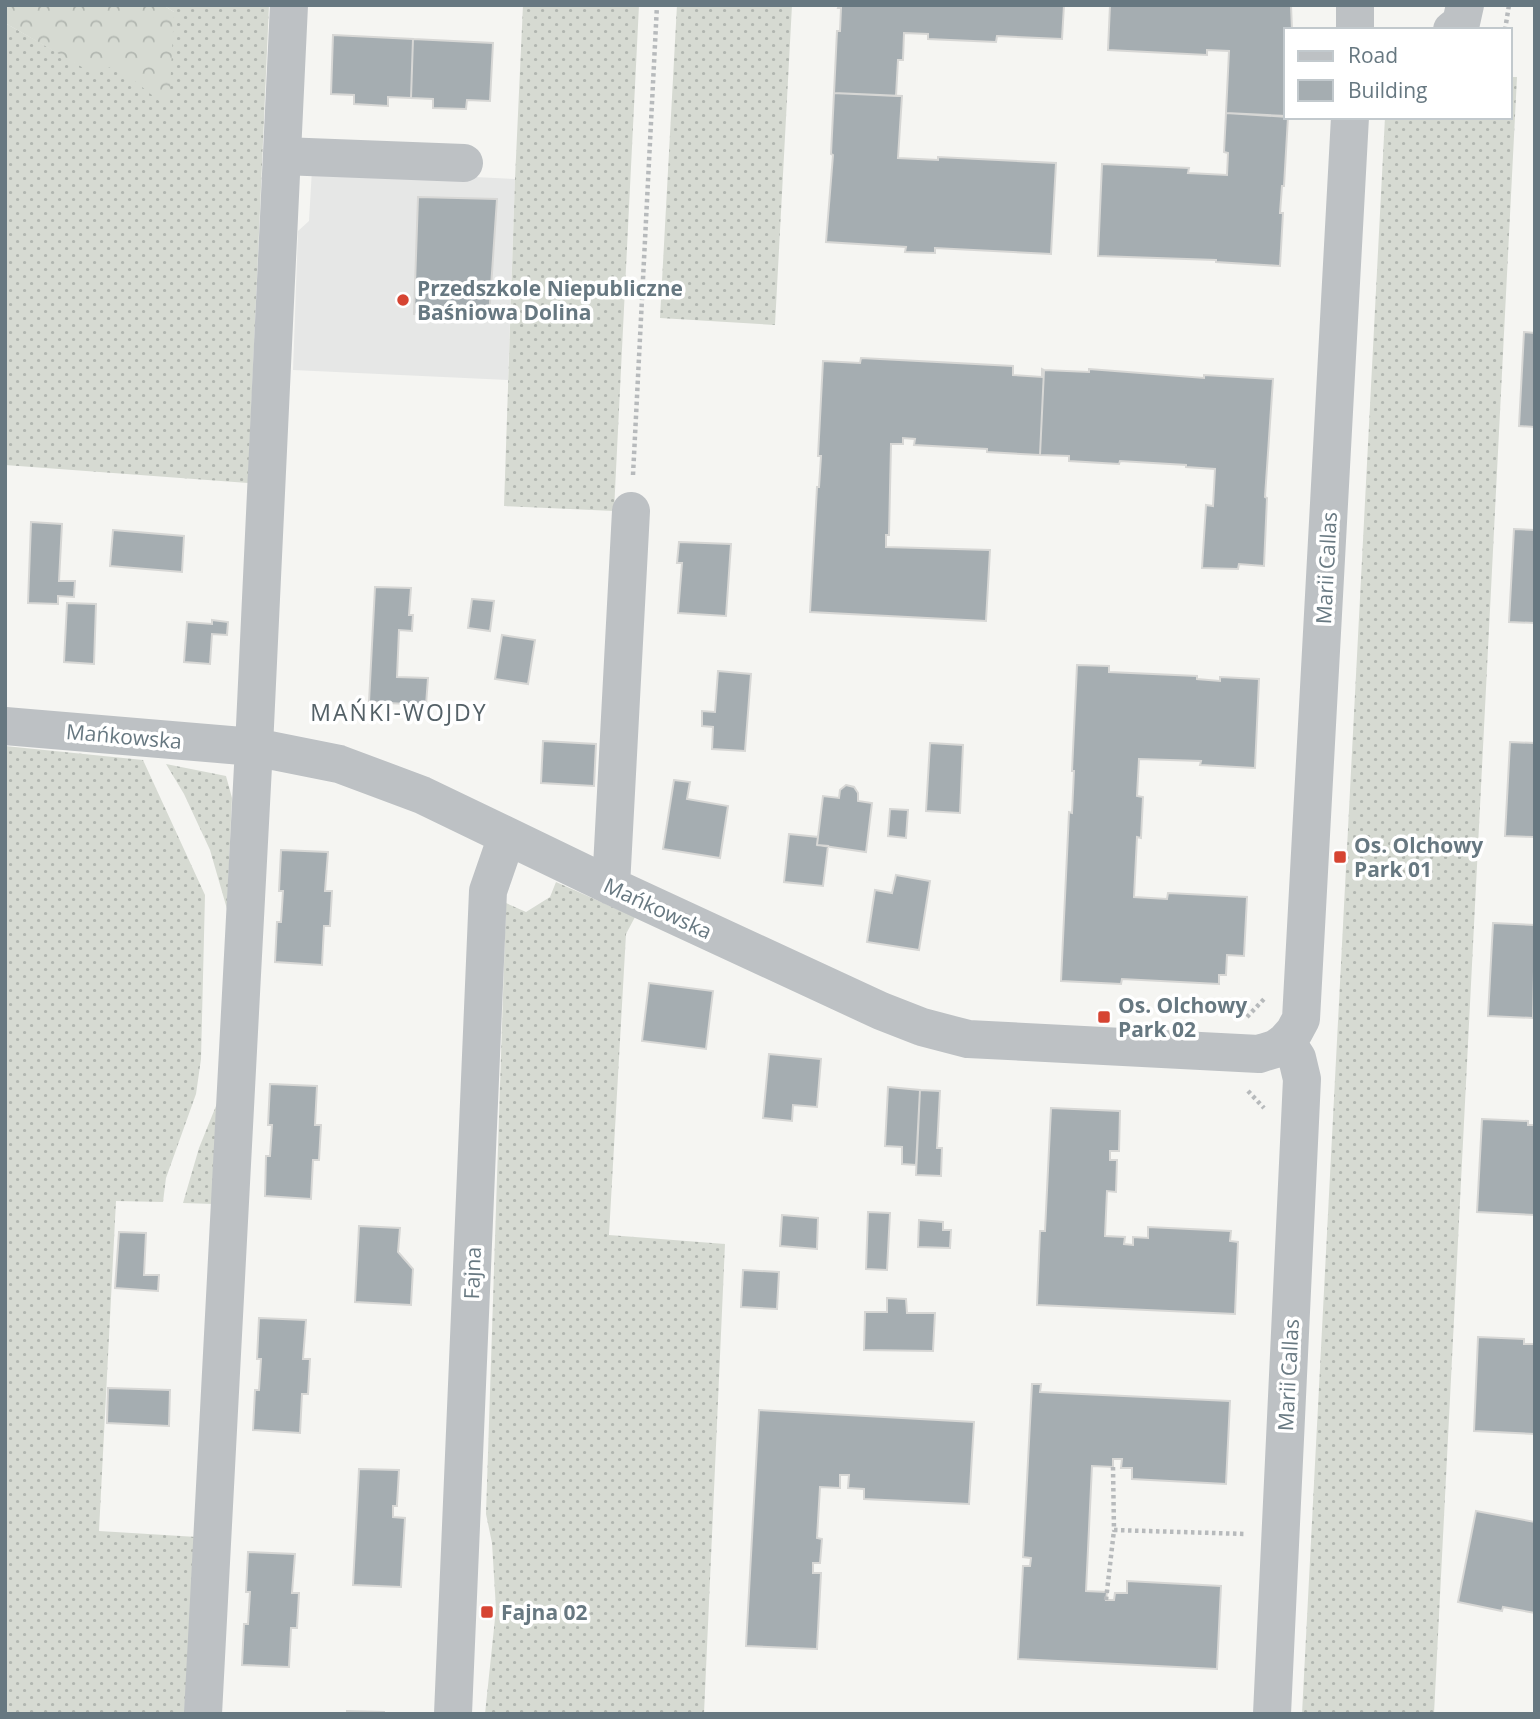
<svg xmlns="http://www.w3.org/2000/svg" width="1540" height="1719" font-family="'Open Sans',sans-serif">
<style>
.built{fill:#e6e7e6}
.grass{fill:url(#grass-dots)}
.forest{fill:url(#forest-crowns)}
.building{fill:#a5adb1;stroke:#d7d7d5;stroke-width:2}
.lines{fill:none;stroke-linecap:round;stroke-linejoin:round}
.path{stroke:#b7babc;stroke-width:4.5;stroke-dasharray:3.5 3.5;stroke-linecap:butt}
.minor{stroke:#bdc1c4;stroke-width:38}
.poi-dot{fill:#d64432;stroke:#fff;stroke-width:2.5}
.labels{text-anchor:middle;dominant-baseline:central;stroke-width:7;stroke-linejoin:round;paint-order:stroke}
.poi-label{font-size:21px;font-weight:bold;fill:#677881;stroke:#fff;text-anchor:start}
.street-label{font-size:21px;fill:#677881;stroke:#fff}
.neighbourhood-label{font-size:23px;letter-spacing:2px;fill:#546167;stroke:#fff}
</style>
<defs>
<pattern id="grass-dots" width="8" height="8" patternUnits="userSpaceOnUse" patternTransform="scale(1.75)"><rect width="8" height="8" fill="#d6dad2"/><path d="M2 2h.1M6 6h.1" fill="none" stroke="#b1b6b0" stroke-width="1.8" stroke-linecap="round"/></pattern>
<pattern id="forest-crowns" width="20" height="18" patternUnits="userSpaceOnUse" patternTransform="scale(1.75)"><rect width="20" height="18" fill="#d6dad2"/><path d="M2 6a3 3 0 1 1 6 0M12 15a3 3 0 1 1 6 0" fill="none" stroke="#b1b6b0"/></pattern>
</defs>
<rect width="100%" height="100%" fill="#f5f5f2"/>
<path class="built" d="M312 169 515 179 508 380 293 370 298 231 309 221Z"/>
<path class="grass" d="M163 5H269L248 483 5 465V23L94 73 174 12Z
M523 5H639L614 511 504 506 515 179Z
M677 5H792L775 325 660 318Z
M1510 77H1517L1434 1714H1302L1385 117H1510Z
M5 746 143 760 205 895 201 1059 196 1094 166 1178 163 1202 116 1201 99 1531 197 1537 189 1714H5Z
M166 764 226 776 232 798 227 909 210 850 184 794Z
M556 882 635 917 626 934 609 1235 725 1244 704 1714H485L496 1609 492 1543 486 1514 506 903 526 912 550 897Z
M218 1101 214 1204 183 1203 199 1148Z"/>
<path class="forest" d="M5 5H163L174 12 169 109 115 65 94 74 5 23Z"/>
<path class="building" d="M839 5H1064L1062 39 997 36 996 42 928 39V34L904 33 903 60H898L896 96 834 93 837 31H840L841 8H838Z
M1110 5H1291L1292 30H1286V116L1226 113 1229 51 1207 50V55L1108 50Z
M333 35 413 39 411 98 388 97V106L354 104V95L331 94Z
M413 39 493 43 490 101 467 100 466 109 433 108V99L411 98Z
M834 93 902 96 898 158 938 160V157L1056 163 1051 254 935 248V253L905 252 906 247 826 242 833 155 831 154Z
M1226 113 1288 117 1284 186H1282L1280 213H1283L1280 266 1216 262V260L1098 256 1102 164 1189 168 1188 173 1227 175 1228 153 1224 152Z
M418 197 497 199 489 317 414 314Z
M1524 332 1535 333V427L1519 426Z
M861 358 1013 366V375L1042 377V369L1044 370 1040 455 987 452V449L914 445 915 439 903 438V444H891L889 535H886V547L990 550 986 621 810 612 817 487H819L821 456H818L823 361 860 363Z
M1089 369 1204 378V375L1273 379 1265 497 1267 498 1264 566 1239 564 1238 569 1202 568 1206 505 1213 506 1215 469 1186 467V465L1120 461 1119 464 1069 461V456L1040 455 1044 370 1089 372Z
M31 522 62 524 59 581H75L74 597 58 596V604L28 603Z
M1514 529 1535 530V623L1509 622Z
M113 530 184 536 182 572 110 566Z
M679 542 731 544 726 616 678 613 682 563H677Z
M375 587 411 588 409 615H413L412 631 399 630 397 677 428 678 426 705 369 702Z
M472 599 494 601 490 631 468 628Z
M67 603 96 604 94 664 64 662Z
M212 620 228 622 227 635 212 634 210 664 184 662 187 622 212 624Z
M502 635 535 640 528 684 495 679Z
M1077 665 1109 666V672L1197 676V679L1220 681V677L1259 679 1255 768 1200 765 1201 761 1139 759 1137 796 1143 797 1141 838 1137 837 1134 897 1167 899 1168 893 1247 897 1244 956 1227 955 1226 975H1219V984L1122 979 1121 984 1061 981 1069 812 1072 813 1074 771H1072Z
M718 671 751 674 745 751 712 749 713 727 702 726V711L715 712Z
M543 741 596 744 594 786 541 783Z
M1510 742 1535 743V837L1505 836Z
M930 743 963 745 960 813 926 811Z
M674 780 690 782 687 799 728 806 720 858 663 849Z
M846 785 854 787 858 793V801L872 803 866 852 817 845 823 796 839 798 840 790Z
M890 809 908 810 906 838 888 836Z
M789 834 818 837 817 845 828 846 823 886 784 882Z
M281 850 328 852 325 891H332L330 926H324L322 965 275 962 277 922H281L283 891H279Z
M896 875 930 881 919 950 867 942 875 890 892 893Z
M1493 923 1535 925 1533 1018 1488 1016Z
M649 983 713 991 706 1049 642 1041Z
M769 1054 821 1059 817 1107 793 1105 792 1121 763 1118Z
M270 1084 317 1086 315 1125H321L319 1160H313L311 1199 265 1196 266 1156H270L272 1125H268Z
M888 1087 920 1090 916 1165 902 1164V1147L885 1146Z
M920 1090 940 1091 937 1148H942L941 1176 916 1175Z
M1051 1108 1120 1111 1119 1151H1110V1160H1117L1116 1192 1107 1191 1105 1236 1125 1237 1124 1244 1133 1245V1237L1148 1238V1227L1231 1231 1230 1241 1238 1242 1235 1314 1037 1305 1040 1231H1045Z
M1482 1119 1528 1121V1125H1535V1215L1477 1212Z
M868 1212 890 1213 887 1270 866 1269Z
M782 1215 818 1218 817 1249 780 1246Z
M919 1220 943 1222V1230H951L950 1248 918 1247Z
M359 1226 400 1228 398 1252 413 1269 411 1305 355 1302Z
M119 1232 146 1233 144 1275H159L158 1291 115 1288Z
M743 1270 779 1272 777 1309 741 1307Z
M887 1298 906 1299 907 1313H935L933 1351 864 1350 865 1312H887Z
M259 1318 306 1320 303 1359H310L308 1394H302L300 1433 253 1430 255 1390H259L261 1359H257Z
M1478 1337 1524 1339V1344H1535V1434L1474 1431Z
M1032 1384H1041L1040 1392 1230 1401 1226 1484 1132 1479V1468H1121L1122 1459H1113V1467L1092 1466 1086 1591 1107 1592 1106 1600H1114L1115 1593H1127V1581L1221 1586 1217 1669 1018 1659 1023 1566H1030L1031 1558 1023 1557Z
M108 1388 170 1390 169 1426 107 1423Z
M759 1410 974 1422 969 1504 864 1499V1489L848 1488 849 1475H840V1488L820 1487 817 1538 822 1539 820 1563H813V1573H821L817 1649 746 1646Z
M359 1469 399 1470 397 1504V1506H393V1517L405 1518 401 1587 353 1585Z
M1476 1511 1535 1522V1613L1503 1607 1502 1611 1458 1602Z
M248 1552 295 1554 292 1593H299L297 1628H291L289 1667 242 1665 244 1624H248L250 1592H246Z
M347 1711 384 1712V1714H347Z"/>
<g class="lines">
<path class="path" d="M1505 30 1509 5
M633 475 657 5
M1247 1017 1265 998
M1248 1091 1264 1108
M1113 1467 1114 1530 1246 1534
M1106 1600 1114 1530"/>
<path class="minor" d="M1355 30V5
M1452 30 1461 23 1465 5
M282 156 464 163
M5 726 254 747 339 764 422 795 611 886 881 1011 922 1027 968 1039 1259 1054 1275 1049 1285 1042 1294 1032 1301 1019 1350 117
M611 886 631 511
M203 1714 254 747 289 5
M453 1714 488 891 507 836
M1272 1714 1302 1079 1297 1058 1286 1041"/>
</g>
<g class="poi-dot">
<circle cx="403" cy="300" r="7"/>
<rect x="1333" y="850" width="14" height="14" rx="3.5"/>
<rect x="1097" y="1010" width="14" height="14" rx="3.5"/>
<rect x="480" y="1605" width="14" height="14" rx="3.5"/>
</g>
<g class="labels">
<g class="poi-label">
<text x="417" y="288">Przedszkole Niepubliczne<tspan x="417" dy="24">Baśniowa Dolina</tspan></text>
<text x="1354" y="845">Os. Olchowy<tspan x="1354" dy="24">Park 01</tspan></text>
<text x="1118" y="1005">Os. Olchowy<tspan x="1118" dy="24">Park 02</tspan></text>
<text x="501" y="1612">Fajna 02</text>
</g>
<g class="street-label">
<text transform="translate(1326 568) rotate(-87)">Marii Callas</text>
<text transform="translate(124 736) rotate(5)">Mańkowska</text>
<text transform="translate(658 908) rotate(25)">Mańkowska</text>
<text transform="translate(472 1273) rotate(-88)">Fajna</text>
<text transform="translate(1288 1375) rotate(-87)">Marii Callas</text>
</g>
<g class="neighbourhood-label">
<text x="399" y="712">MAŃKI-WOJDY</text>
</g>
</g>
<rect width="1540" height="1719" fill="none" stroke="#677881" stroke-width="14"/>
<rect x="1284" y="28" width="228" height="91" fill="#ffffff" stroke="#c2c9cd" stroke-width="2"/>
<rect x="1298" y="51" width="35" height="10" fill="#bdc1c4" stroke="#c2c9cd" stroke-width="2"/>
<text x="1348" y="63" font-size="21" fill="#677881">Road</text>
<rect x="1298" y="80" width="35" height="21" fill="#a5adb1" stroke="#c2c9cd" stroke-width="2"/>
<text x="1348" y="98" font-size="21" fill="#677881">Building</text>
</svg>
